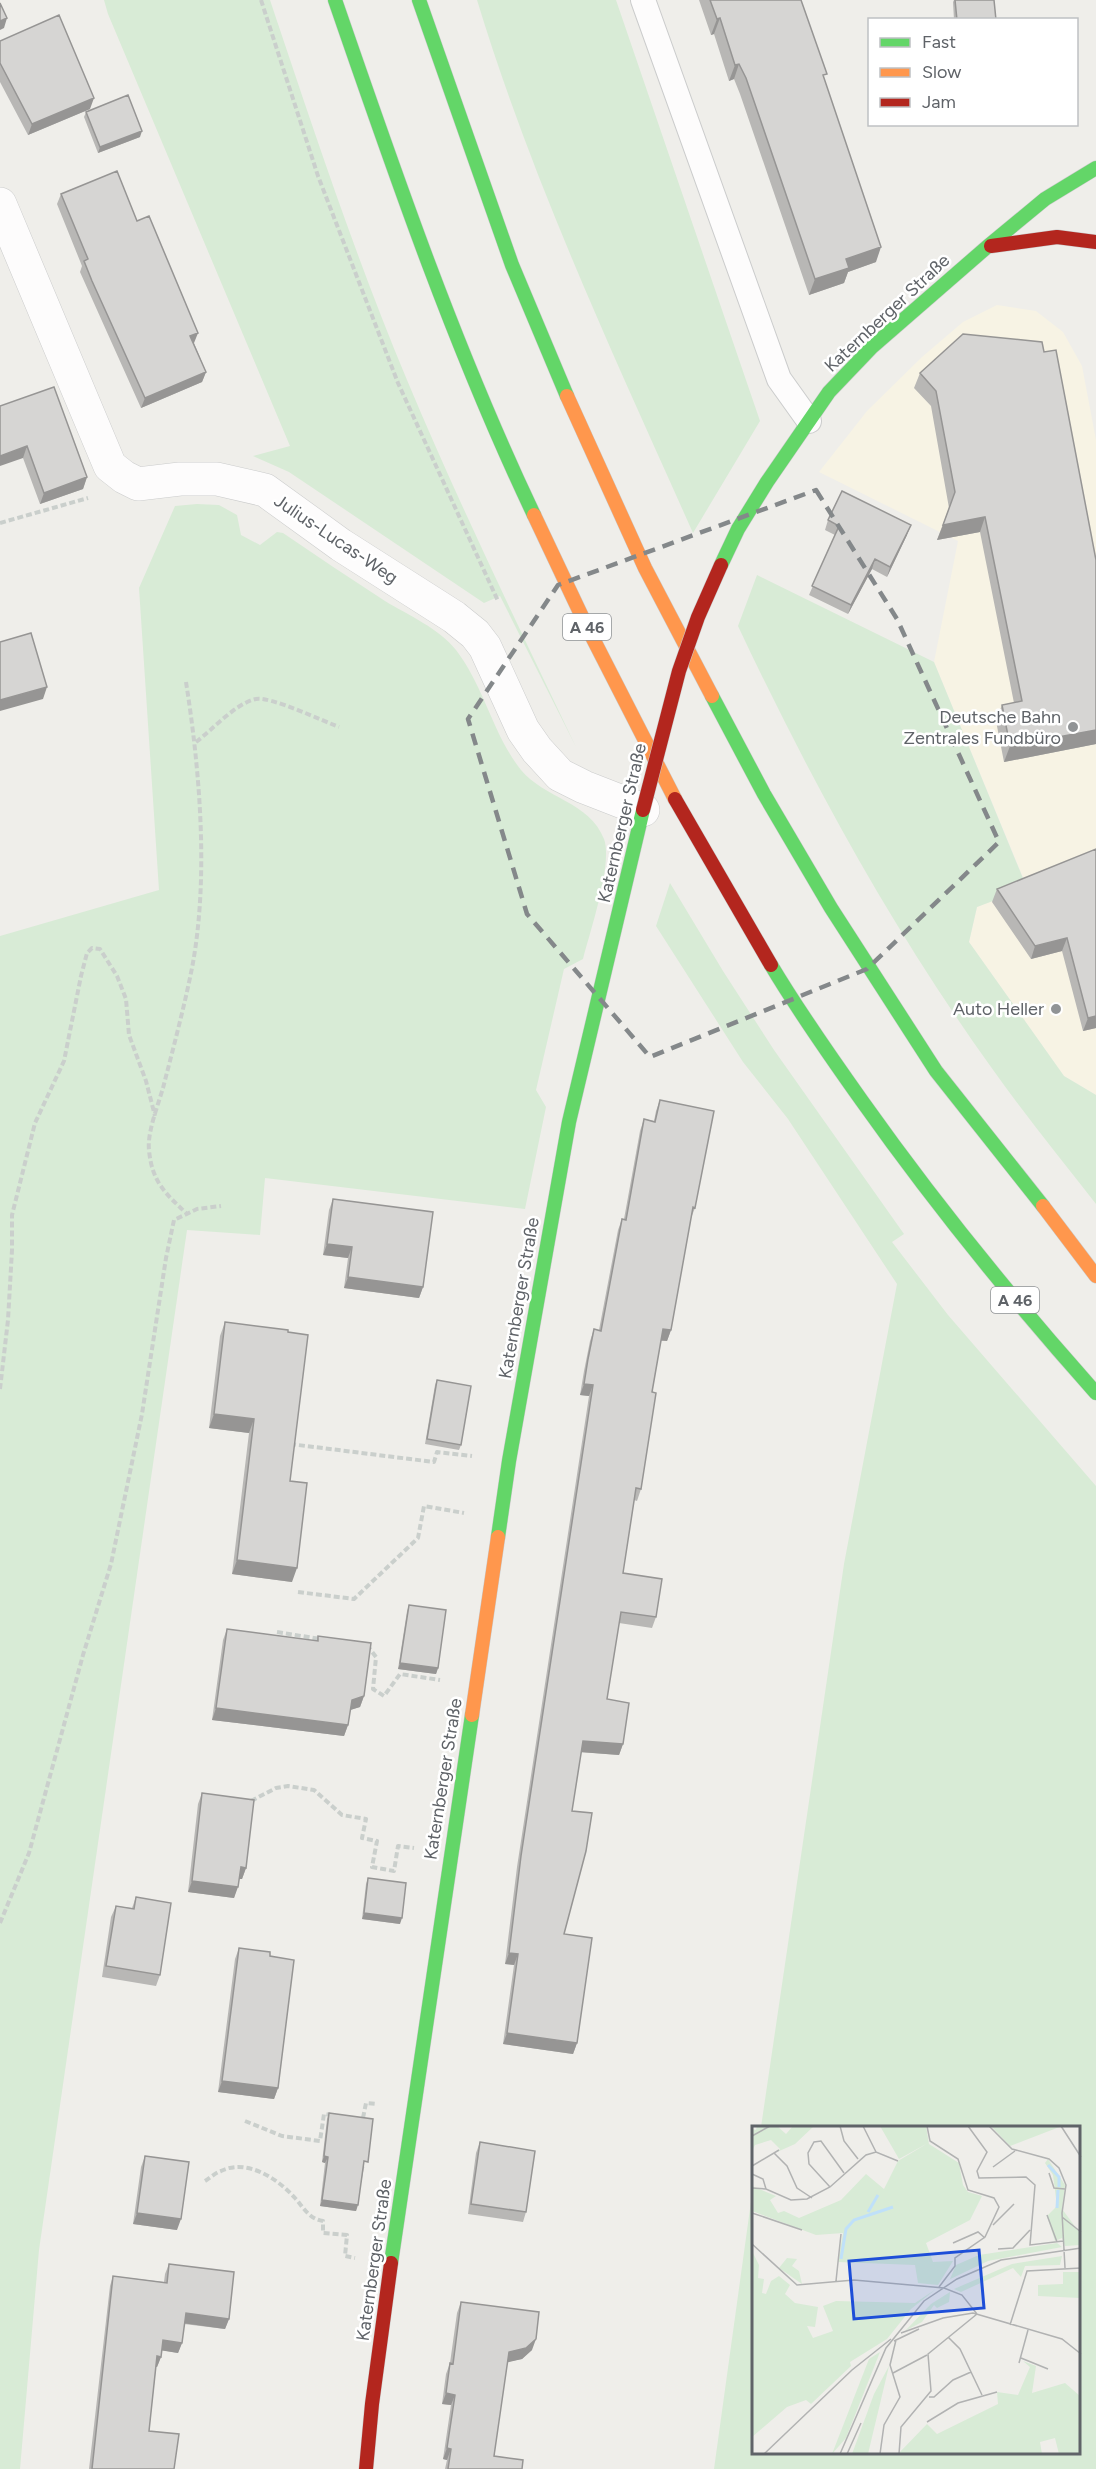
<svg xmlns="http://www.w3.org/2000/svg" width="1096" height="2469" font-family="Figtree,sans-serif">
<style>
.commercial{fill:#f7f3e4}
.green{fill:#d8ebd6}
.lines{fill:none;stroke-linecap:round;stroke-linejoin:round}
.lane-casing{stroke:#cbcccc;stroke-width:26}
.street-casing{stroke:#cbcccc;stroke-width:34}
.fast-casing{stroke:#cacacb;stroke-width:15}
.slow-casing{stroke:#cacacb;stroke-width:15}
.jam-casing{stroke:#cacacb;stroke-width:15}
.path{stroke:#cacfcc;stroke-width:4;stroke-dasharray:6 3;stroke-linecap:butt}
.lane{stroke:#fdfcfc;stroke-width:24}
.street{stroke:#fdfcfc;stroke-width:33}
.fast{stroke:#63d668;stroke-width:14}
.slow{stroke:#ff974d;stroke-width:14}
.jam{stroke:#b3261e;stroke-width:14}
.jam-bridge-casing{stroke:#cacacb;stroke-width:15;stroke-linecap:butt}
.jam-bridge{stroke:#b3261e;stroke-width:14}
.wall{fill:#b8b7b5}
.shaded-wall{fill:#969594}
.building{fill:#d6d5d3;stroke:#969594;stroke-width:1.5}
.marked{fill:none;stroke:#84888a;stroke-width:4.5;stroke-dasharray:12 8;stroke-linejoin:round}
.poi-dot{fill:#919496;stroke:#fff;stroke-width:2}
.labels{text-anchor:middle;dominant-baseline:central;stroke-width:5;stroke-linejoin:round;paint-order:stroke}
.shield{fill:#fff;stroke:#8f9295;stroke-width:1.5}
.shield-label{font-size:16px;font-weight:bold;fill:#5f6368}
.street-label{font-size:18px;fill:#5f6368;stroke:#fff}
.poi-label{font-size:18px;fill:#5f6368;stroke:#fff;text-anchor:end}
.inset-river{fill:none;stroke:#bfe0f9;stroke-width:3}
.inset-road{fill:none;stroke:#b1b2b2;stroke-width:1.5}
.view{fill:#1d4ed8;fill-opacity:0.15;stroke:#1d4ed8;stroke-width:3}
.inset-edge{fill:none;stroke:#5f6368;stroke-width:3}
</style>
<rect width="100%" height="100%" fill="#efeeea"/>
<path class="commercial" d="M997 305 1036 311 1063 332 1082 366 1096 440V1095L1064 1076 969 942 977 907 1027 887 934 662 958 541 819 472 867 411 922 357 963 322Z"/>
<path class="green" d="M104 0H270C313 128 355 256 407 380 459 504 518 625 576 747L500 596 484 603 289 472 253 456 290 446 108 14Z
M477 0H616L760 421 693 533C615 358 533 184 477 0Z
M197 504 219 505 237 515 241 535 260 545 277 532 283 533C317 556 351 579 385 601 408 615 440 629 456 650 484 686 493 735 521 770 544 798 590 802 604 839 613 863 590 932 583 959L564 969 536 1090 546 1107 525 1209 265 1178 260 1235 187 1230 39 2250 20 2469H0V936L159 890 139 588 175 506Z
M757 575 934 662 1027 888 977 907 969 942 1064 1076 1096 1095V1204C1061 1159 1024 1114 991 1067 892 929 810 779 738 626Z
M670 883 723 971 774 1050 904 1234 892 1242 948 1315 1096 1486V2469H714L754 2180V2452H1080V2127H761L844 1564 897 1284 788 1119 743 1062 656 926Z"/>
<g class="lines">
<defs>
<path id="lane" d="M643 0 779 379 809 421"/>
<path id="street" d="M0 204 110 466 124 477 138 484 180 479H217L265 490 341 545 454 617 475 634 485 647 523 730 537 750 560 775 584 787 643 810"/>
<path id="fast" d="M335 0C395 174 455 349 534 515
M419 0 512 265 567 396
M721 565 738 529 767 482 829 392 872 347 987 247 1045 199 1096 168
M712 696 764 794 831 908 936 1071 1043 1206
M771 965C799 1012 830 1056 862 1101 935 1204 1012 1299 1096 1393
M498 1537 509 1461 569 1122 643 810
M391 2263 472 1715"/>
<path id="slow" d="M567 396 645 568 712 696
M534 515 585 623 675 799
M1043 1206 1096 1276
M472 1715 498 1537"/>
<path id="jam" d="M991 246 1057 237 1096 242
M675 799 771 965
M366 2469 372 2404 391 2263"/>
</defs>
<use href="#lane" class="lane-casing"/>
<use href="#street" class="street-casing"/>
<use href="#fast" class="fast-casing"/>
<use href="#slow" class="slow-casing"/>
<use href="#jam" class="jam-casing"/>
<path class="path" d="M261 0 318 176 398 383 498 601
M0 523 88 498
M186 682C200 771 209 879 192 968 184 1008 173 1049 163 1088 158 1105 147 1133 149 1150 152 1182 165 1193 187 1214
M196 742C212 730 236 703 256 699 270 696 323 721 339 727
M0 1389 8 1320 12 1250V1215L35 1123 64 1061 81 976 87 953 92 948 100 949 117 976 126 999 129 1035 146 1081 155 1116
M290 1444 434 1462 437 1452 472 1456
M298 1592 354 1599 418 1538 424 1506 464 1513
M277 1632 320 1639
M367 1645 376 1657 373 1689 384 1696 400 1674 440 1680
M251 1801 276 1788 288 1786 314 1790 342 1815 366 1819 362 1838 377 1841 372 1867 394 1871 398 1846 414 1848
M0 1923 29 1853 83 1655 111 1564 142 1414 166 1258 174 1220 197 1209 221 1206
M363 2118 366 2103 377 2104
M245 2121 282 2136 320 2141 324 2114 331 2115
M205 2181C210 2178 215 2173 221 2171 247 2158 278 2179 295 2198 304 2208 309 2219 323 2221V2233L347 2235 345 2256 355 2258"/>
<use href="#lane" class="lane"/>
<use href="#street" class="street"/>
<use href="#fast" class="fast"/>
<use href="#slow" class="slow"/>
<use href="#jam" class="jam"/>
<defs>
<path id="jam-bridge" d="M643 810 679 671 698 617 721 565"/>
</defs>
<use href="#jam-bridge" class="jam-bridge-casing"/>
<use href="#jam-bridge" class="jam-bridge"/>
</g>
<path class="wall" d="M699 0H801L876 262 848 272 844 283 809 295 740 94 734 79 729 81 714 34 711 35Z
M954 0H994L996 20H954L953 2Z
M0 41 90 109 28 135 0 82Z
M86 112 140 137 98 153 84 117Z
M61 194 137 221 194 343 206 372 202 382 141 408 80 272 82 266 57 204Z
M1044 352 1096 560V744L1004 762 996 721 1002 705 1014 703 980 532 937 540 949 508 931 406 914 388 920 373Z
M0 406 87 477 83 489 40 504 23 458Z
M828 520 907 535 887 577 872 569 848 614 809 595 835 535 825 530Z
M1096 851V1028L1083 1031 1062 951 1031 959 992 902 997 889Z
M660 1100 695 1208 691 1218 671 1330 667 1341H661L652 1392 641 1489 637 1501 634 1500 623 1573 656 1617 652 1628 619 1623 607 1699 623 1744 619 1755 581 1752 572 1811 564 1934 577 2043 573 2054 503 2044 514 1965 505 1964 517 1867 589 1396 580 1395 584 1371 590 1341 594 1329 599 1330 618 1230 622 1219H624L640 1131 644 1119 654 1121 656 1111Z
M333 1199 423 1287 419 1298 344 1288 348 1258 323 1255 329 1210Z
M225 1322 290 1481 292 1582 232 1574 249 1433 209 1428 220 1336Z
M437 1380 461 1445 459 1450 425 1444 435 1385Z
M409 1605 438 1668 436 1674 398 1669 407 1611Z
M227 1629 317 1641 318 1636 364 1696 360 1707 350 1710 348 1725 344 1736 212 1720 223 1640Z
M202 1793 246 1868 242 1879H239L234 1898 188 1892 198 1804Z
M368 1878 400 1924 362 1919 366 1884Z
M136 1897 160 1975 156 1986 102 1977 111 1917 116 1906 132 1908Z
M239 1948 278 2088 274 2099 218 2092 235 1959Z
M329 2113 365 2168 364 2167 356 2211 320 2206 325 2163 322 2162 327 2119Z
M480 2142 526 2212 523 2222 468 2214 476 2153Z
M145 2156 177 2230 133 2224 141 2167Z
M169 2264 229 2319 225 2329 184 2324 182 2343 178 2353 161 2350V2357L157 2367H156L149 2431 174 2469H89L110 2286 113 2276 164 2282 165 2274Z
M461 2302 532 2350 522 2359 507 2362 494 2456 522 2469H445L447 2460 443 2459 451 2405 442 2404 446 2374 450 2363 457 2313Z"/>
<path class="shaded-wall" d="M7 18 4 28 0 30V21Z
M720 18 714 34 711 35 717 19Z
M739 64 734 79 729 81 735 65Z
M94 98 90 109 28 135 32 124Z
M142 131 140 137 98 153 100 147Z
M881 247 876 262 848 272 844 283 809 295 815 279 846 259Z
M198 333 194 343 186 346 190 336Z
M206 372 202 382 141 408 145 398Z
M27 446 23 458 0 466V456Z
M87 477 83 489 40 504 44 493Z
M985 517 980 532 937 540 943 525Z
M911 525 907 535 887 577 890 567Z
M875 559 872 569 848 614 851 605Z
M47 687 43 699 0 711V700Z
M1096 730V744L1004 762 1010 746Z
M1067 938 1062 951 1031 959 1035 946Z
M1096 1016V1028L1083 1031 1088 1018Z
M327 1244 352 1247 348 1258 323 1255Z
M348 1277 423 1287 419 1298 344 1288Z
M663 1329 671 1330 667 1341 659 1340Z
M584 1384 593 1385 589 1396 580 1395Z
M214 1414 254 1419 249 1433 209 1428Z
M237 1560 297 1568 292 1582 232 1574Z
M400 1663 438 1668 436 1674 398 1669Z
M364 1696 360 1707 347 1711 352 1700Z
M216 1708 348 1725 344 1736 212 1720Z
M583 1741 623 1744 619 1755 579 1752Z
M241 1867 246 1868 242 1879H237Z
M192 1881 238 1887 234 1898 188 1892Z
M364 1913 402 1918 400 1924 362 1919Z
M509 1953 518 1954 514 1965 505 1964Z
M507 2033 577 2043 573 2054 503 2044Z
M222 2081 278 2088 274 2099 218 2092Z
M324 2156 328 2157 325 2163 322 2162Z
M322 2200 358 2205 356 2211 320 2206Z
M137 2213 181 2219 177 2230 133 2224Z
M186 2313 229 2319 225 2329 182 2323Z
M536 2339 532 2350 522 2359 505 2363 509 2352Z
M163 2340 182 2343 178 2353 159 2350Z
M157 2356 161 2357 157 2367 153 2366Z
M446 2393 455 2395 451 2405 442 2404Z
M447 2448 451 2449 447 2460 443 2459Z"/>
<path class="building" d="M710 0H801L827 74 823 75 881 247 846 259 849 268 815 279 746 78 739 64 735 65 720 18 717 19Z
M955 0H994L996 20H957Z
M0 3 7 18 0 21Z
M59 15 94 98 32 124 0 63V41Z
M128 95 142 131 100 147 86 112Z
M117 171 137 221 149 216 198 333 190 336 206 372 145 398 92 281 84 261 88 259 61 194Z
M963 334 1042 342 1044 352 1056 350 1096 560V730L1010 746 1002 705 1022 701 985 517 943 525 955 492 936 391 920 373Z
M54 387 87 477 44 493 27 446 0 456V406Z
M842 491 911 525 890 567 875 559 851 605 812 586 839 526 828 520Z
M31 633 47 687 0 700V642Z
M1096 849V1016L1088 1018 1067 938 1035 946 997 889Z
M660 1100 714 1111 695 1208 693 1207 671 1330 663 1329 652 1392 656 1393 641 1489 636 1488 623 1573 662 1579 656 1617 621 1612 607 1699 629 1703 623 1744 583 1741 572 1811 592 1813 586 1851 564 1934 592 1938 577 2043 507 2033 518 1954 509 1953 521 1856 593 1385 584 1384 588 1359 594 1329 601 1331 622 1219 626 1220 644 1119 655 1122Z
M333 1199 433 1212 423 1287 348 1277 352 1247 327 1244Z
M225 1322 288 1330V1332L308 1335 290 1481 307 1483 297 1568 237 1560 254 1419 214 1414Z
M437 1380 471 1386 461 1445 427 1439Z
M409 1605 446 1610 438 1668 400 1663Z
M227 1629 318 1641V1636L371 1643 364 1696 352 1700 348 1725 216 1708Z
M202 1793 254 1800 246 1868 241 1867 238 1887 192 1881Z
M368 1878 406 1883 402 1918 364 1913Z
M136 1897 171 1903 160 1975 106 1966 116 1906 134 1909Z
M239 1948 270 1952V1956L294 1960 278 2088 222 2081Z
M329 2113 373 2119 368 2162 364 2161 358 2205 322 2200 328 2157 324 2156Z
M480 2142 535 2151 526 2212 471 2204Z
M145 2156 189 2162 181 2219 137 2213Z
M169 2264 234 2272 229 2319 186 2313 182 2343 163 2340 161 2357 157 2356 149 2431 179 2434 174 2469H92L113 2276 167 2283Z
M461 2302 539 2312 536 2339 526 2348 509 2352 494 2456 523 2460 522 2469H448L451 2449 447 2448 455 2395 446 2393 450 2363 453 2364Z"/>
<path class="marked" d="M816 490 897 619 999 842 867 969 650 1057 527 914 468 719 558 585Z"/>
<g class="poi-dot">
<circle cx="1073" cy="727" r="6"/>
<circle cx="1056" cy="1009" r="6"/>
</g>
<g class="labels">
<g class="shield">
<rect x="563" y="614" width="48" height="26" rx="4.5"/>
<rect x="991" y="1287" width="48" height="26" rx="4.5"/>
</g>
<g class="shield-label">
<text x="587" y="627">A 46</text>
<text x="1015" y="1300">A 46</text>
</g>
<g class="street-label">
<text transform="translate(887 313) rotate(-43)">Katernberger Straße</text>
<text transform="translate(336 539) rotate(34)">Julius-Lucas-Weg</text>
<text transform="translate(622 823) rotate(-77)">Katernberger Straße</text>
<text transform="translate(519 1298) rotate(-80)">Katernberger Straße</text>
<text transform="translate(443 1779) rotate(-81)">Katernberger Straße</text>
<text transform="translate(374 2260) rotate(-82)">Katernberger Straße</text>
</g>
<g class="poi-label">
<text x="1061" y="717">Deutsche Bahn<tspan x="1061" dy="21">Zentrales Fundbüro</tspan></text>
<text x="1044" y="1009">Auto Heller</text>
</g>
</g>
<g transform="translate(752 2126)">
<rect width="328" height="328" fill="#efeeea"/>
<path d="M5 0H25L34 8 41 0H62L43 18 25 26 28 23 19 14 3 19 0 25V3L4 4ZM128 0H174L177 18 207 37 211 59 216 66 230 70 218 94 174 117 181 136 201 135 186 159 166 157 163 139 86 136 91 107 64 109 0 85V60L24 70 18 74 26 87 32 85 47 92 89 74 114 48 132 63 146 35 176 17 147 33ZM239 0H310L258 20ZM296 33 313 59 310 83 328 107V119L313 120 310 112 303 115 295 90 305 80 301 49 293 37ZM305 117 310 121 236 135 190 157 198 153 204 139 227 129ZM0 125 7 139 6 152 12 153 10 167 14 168 19 155 27 150 38 159 33 168 43 177 66 181 63 201 55 200 61 212 81 205 71 180 84 175 163 177 184 163 159 183 135 213 98 236 99 240 59 278 54 274 35 281 0 311ZM310 130 308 139 273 140 269 151 261 142 209 166 202 163 260 138ZM35 132 45 133 40 140 47 145 50 158 27 142ZM311 146H328V172L286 170V159L311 158ZM198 166 197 176 185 182 182 179 170 196 153 205 179 178ZM128 226 94 312 80 328 117 233ZM271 235 284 240 280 267 313 257 328 270V328H307L303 312 288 316 290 328H146L175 298 185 308 246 278 245 266 266 269 278 241ZM137 240 116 328H100L122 268Z" fill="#d8ebd6"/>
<path class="inset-river" d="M296 39 307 51V61M305 82 306 64M116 86 126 69M89 133 94 103 102 94 141 81"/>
<path class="inset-road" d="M88 0 92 15 106 33M111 0 124 26M175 0 178 15 206 33 216 64 242 72 247 81 233 111 203 132V140L187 161M216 0 235 26 225 45 227 52 274 51 283 59 278 119 311 115M237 0 260 23 297 33 307 42 314 59 310 87 313 142M309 0 329 31M0 10 18 0M22 27 35 40 45 62 60 72M0 40 27 24M241 41 263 25M297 47 302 62 313 63M0 48 11 53 14 63M78 61 57 38 56 27 62 16 69 15 92 47M0 62 14 63 39 74 55 73 78 61 114 29 124 26 146 35M0 87 50 104M295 89 305 116M310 91 329 106M241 99 262 78M201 117 226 106 233 112M0 118 45 159 102 154 192 162 210 169 225 188M246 123 261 122 278 104M84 155 89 108M258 199 275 145 329 142M149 207 191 192 221 187 310 213 329 228M196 211 208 223 230 269M142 215 167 203M269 232 296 243M267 237 276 204M141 247 175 229M177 271H182L201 254 219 246M175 296 206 277 245 266M12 328 100 244 139 213M88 328 134 222 172 175 205 153 249 134 329 122M95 328 109 297M128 328 132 299 148 271 138 239 144 214M147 328 149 301 179 265 176 228 225 188"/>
<path class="view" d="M227 124 232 182 102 193 97 135Z"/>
<rect width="328" height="328" class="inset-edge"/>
</g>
<rect x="868" y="18" width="210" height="108" fill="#ffffff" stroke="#bfc1c3" stroke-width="1.5"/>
<rect x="880" y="38" width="30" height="9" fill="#63d668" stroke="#bfc1c3" stroke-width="1.5"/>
<text x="922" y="48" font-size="18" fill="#5f6368">Fast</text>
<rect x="880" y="68" width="30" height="9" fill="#ff974d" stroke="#bfc1c3" stroke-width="1.5"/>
<text x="922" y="78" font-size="18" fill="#5f6368">Slow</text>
<rect x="880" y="98" width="30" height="9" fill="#b3261e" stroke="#bfc1c3" stroke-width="1.5"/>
<text x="922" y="108" font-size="18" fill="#5f6368">Jam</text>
</svg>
